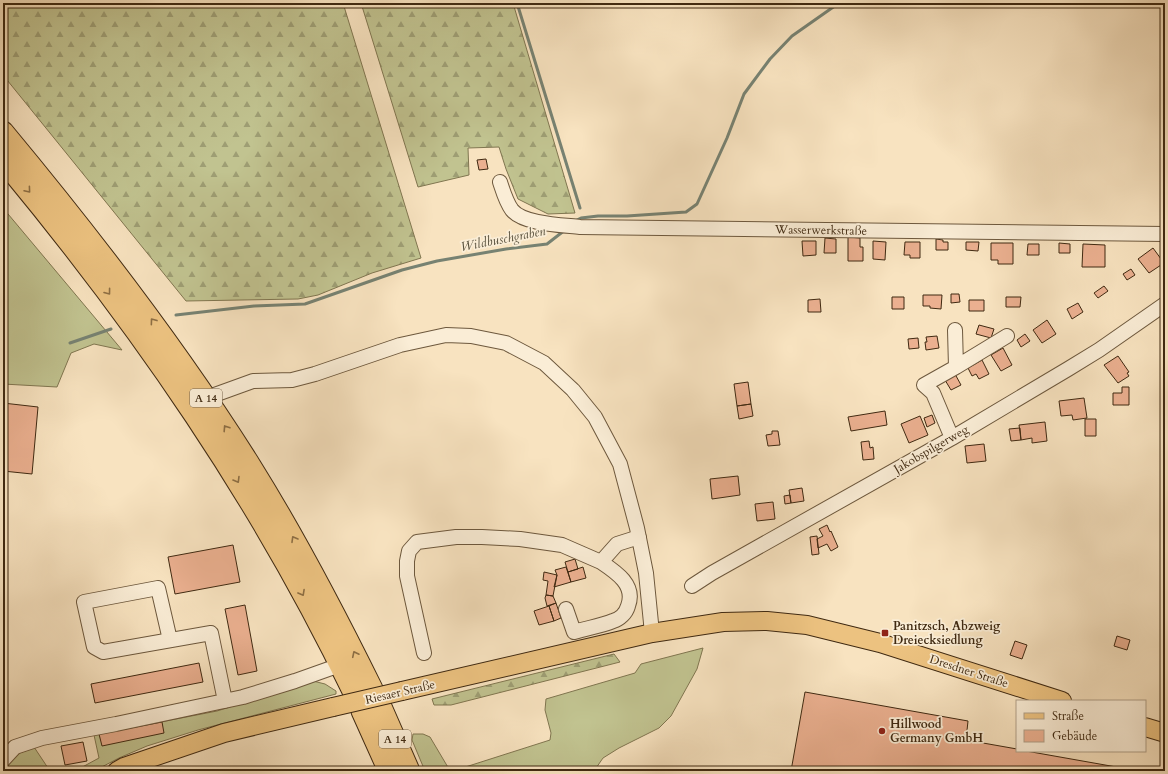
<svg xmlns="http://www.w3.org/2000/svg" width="1168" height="774" font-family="Cardo,serif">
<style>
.grass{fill:#c1c390;stroke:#807650}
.forest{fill:url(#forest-firs);stroke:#807650}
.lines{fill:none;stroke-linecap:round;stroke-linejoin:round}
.stream{stroke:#778272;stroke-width:3}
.building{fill:#ebb090;stroke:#3f2911}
.minor-casing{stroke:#6d583d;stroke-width:16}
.major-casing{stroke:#3f2911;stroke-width:20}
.highway-casing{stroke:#3f2911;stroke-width:23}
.minor{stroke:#faedd6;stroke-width:14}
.major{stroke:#ecc280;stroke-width:18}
.highway{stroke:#ecc280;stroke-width:21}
.major-bridge-casing{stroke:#3f2911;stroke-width:20;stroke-linecap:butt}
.major-bridge{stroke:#ecc280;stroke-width:18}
.oneway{stroke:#8d6e43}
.poi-dot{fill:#8f2418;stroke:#faedd6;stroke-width:1.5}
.labels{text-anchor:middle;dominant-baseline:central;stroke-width:3.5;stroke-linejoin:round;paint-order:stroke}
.shield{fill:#faedd6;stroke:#77644c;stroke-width:1}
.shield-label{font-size:11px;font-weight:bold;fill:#3f2911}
.street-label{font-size:12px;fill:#3f2911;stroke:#faedd6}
.poi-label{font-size:12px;font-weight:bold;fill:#3f2911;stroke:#faedd6;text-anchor:start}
.water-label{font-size:13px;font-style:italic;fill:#564e3a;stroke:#faedd6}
</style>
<defs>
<pattern id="forest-firs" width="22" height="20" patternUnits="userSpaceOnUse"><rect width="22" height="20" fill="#c1c390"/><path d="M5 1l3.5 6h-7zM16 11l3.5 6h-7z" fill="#9e9e74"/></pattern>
</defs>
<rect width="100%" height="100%" fill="#f8e3c0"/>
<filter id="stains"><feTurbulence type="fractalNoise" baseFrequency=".005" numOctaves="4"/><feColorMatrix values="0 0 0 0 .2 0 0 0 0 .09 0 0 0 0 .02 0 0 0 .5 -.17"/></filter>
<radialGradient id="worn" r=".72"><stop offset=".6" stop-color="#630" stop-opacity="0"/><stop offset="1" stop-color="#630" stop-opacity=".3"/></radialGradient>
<path class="grass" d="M3 208 122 350 94 344 71 353 57 387 3 384Z
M703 648 697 669 671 716 659 728 619 748 603 758 594 771H425L412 740 413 734H423L430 737 449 769 456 770 550 740 551 733 545 710 546 699 635 673 641 664Z
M313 681 325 684 336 691V694L198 730 147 746 119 758 94 771H75L99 758 94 735 217 711Z
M34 747 50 771H3C9 758 21 751 34 747Z"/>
<path class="forest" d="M3 3H343L421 258 372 273 318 295 298 299 186 301 3 75Z
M361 3H513L575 213 548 214 518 199 506 169 499 147 468 148 469 175 418 187Z
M614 654 620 662 451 705H434L432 699Z"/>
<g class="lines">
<path class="stream" d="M517 3 580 208
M575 221 581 218 598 216H627L686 212 697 204 727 138 744 94 770 59 792 36 839 3
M176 315 254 306 305 304 402 270 437 261 506 249 547 244 565 230
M70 343 111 329"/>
</g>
<path class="building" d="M486 159 488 169 479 170 477 160Z
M848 237 860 238V247H863V261H848Z
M825 238 836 239V253H824Z
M936 239 943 240V242H948V250H936Z
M802 241H816V255L803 256Z
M873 241 886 242 885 260 873 259Z
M905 242H920V258H910V255H904Z
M966 242H979L978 251 966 250Z
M991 243H1013V264H998V260H991Z
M1059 243 1070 244V253H1059Z
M1028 244H1039V255H1027Z
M1083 244 1105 245V267H1082Z
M1153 248 1164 263 1149 273 1138 259Z
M1131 269 1135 275 1127 280 1123 274Z
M1104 286 1108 291 1098 298 1094 293Z
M951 294H959L960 302 951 303Z
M923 295H942L941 309 930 308V306H923Z
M892 297H904V309H892Z
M1006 297H1021L1020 307H1006Z
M820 299 821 312H808V300Z
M969 300H984V311H969Z
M1078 303 1083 312 1072 319 1067 309Z
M1047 320 1056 334 1042 343 1033 330Z
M979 325 994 329 991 338 976 334Z
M1025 334 1030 341 1021 347 1017 340Z
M937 336 939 348 926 350 925 342H927L926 337Z
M918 338 919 348 909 349 908 339Z
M1003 348 1012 365 1001 371 991 355Z
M1118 356 1129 372 1127 373 1129 376 1118 383 1104 365Z
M982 360 989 374 979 379 976 374 972 376 968 368Z
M955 374 961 385 951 390 945 380Z
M748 382 751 404 737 406 734 384Z
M1122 387H1129V405H1113V393H1122Z
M1084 398 1087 418 1073 420 1072 415 1061 416 1059 401Z
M3 403 38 407 32 474 3 471Z
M751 404 753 416 739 419 737 406Z
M885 411 887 425 851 431 848 417Z
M932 415 935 423 927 427 924 418Z
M920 416 928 435 909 443 901 424Z
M1085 419H1096V436H1085Z
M1045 422 1047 441 1032 443V438L1021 440 1019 425Z
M1020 428 1021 440 1011 441 1009 429Z
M772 431H778L780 445 768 446 766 435 772 434Z
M869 441 870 448 873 447 874 459 863 460 861 442Z
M984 444 986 461 967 463 965 446Z
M738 476 740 495 712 499 710 479Z
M802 488 804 501 791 503 789 490Z
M790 495 791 503 785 504 784 496Z
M773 502 775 519 757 521 755 504Z
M827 525 830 532 831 531 838 547 831 551 827 544 818 548 817 539 823 536 819 529Z
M817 536 819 554 812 555 810 537Z
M233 545 240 582 175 594 168 557Z
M575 559 578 569 568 572 565 562Z
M566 567 571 582 554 587 557 575 555 570Z
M583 567 586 578 571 582 568 572Z
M544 572 557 575 553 596 546 595 548 581 543 580Z
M546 595 553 596 556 603 547 606 545 598Z
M556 603 561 618 554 621 549 606Z
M245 605 257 671 238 675 225 609Z
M549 606 554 621 539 625 534 611Z
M1117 636 1130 640 1127 650 1114 646Z
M1015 641 1027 645 1022 659 1010 655Z
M199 663 203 682 95 703 91 684Z
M805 692 968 721 966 740 1017 749V751H1026L1139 771H791Z
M162 722 164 733 102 746 99 734Z
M83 742 87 761 65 765 61 746Z"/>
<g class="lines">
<defs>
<path id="minor" d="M500 182C503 191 506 202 512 210 523 224 562 225 580 227L1165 234
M955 330 956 367
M206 398 253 381 292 380 315 374 400 345 446 335 471 336 506 343 544 363 573 390 595 417 620 464 637 528 646 573 652 633
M952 438 933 393 924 385 956 367 1007 336
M692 586 712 573 952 438 1068 369 1099 350 1165 304
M566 609 574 632C587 628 601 626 613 621 620 619 626 613 628 606 636 585 616 572 601 562L617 544 639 537
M170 640 158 588 84 602 94 647 103 652 211 633 225 701
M424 653 407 576V561L409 551 417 542 456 537H482L520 539 562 545 601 562
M3 760 15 747 42 738 116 724 243 697 295 681 340 665"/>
<path id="major" d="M402 691 652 633 723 622 767 621 807 625 880 643 1062 701
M1145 727 1165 733
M117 771 124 767 224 733 333 707"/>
<path id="highway" d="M3 132C92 239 177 349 251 467 296 539 335 614 372 689
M3 160C141 326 261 499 354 693
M381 707 409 771
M362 711 389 771"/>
</defs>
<use href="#minor" class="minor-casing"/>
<use href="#major" class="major-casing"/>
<use href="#highway" class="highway-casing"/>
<use href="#minor" class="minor"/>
<use href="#major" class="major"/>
<use href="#highway" class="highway"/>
<defs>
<path id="major-bridge" d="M333 707 402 691"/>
</defs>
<use href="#major-bridge" class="major-bridge-casing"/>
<use href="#major-bridge" class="major-bridge"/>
</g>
<defs><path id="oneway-chevron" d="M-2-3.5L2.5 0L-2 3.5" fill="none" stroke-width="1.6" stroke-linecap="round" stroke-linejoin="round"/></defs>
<g class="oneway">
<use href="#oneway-chevron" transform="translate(28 190) rotate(50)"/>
<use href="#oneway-chevron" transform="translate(108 292) rotate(53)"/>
<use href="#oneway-chevron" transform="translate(153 321) rotate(-126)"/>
<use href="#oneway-chevron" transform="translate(226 428) rotate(-123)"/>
<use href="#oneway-chevron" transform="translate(237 480) rotate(59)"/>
<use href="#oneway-chevron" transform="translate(294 539) rotate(-120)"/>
<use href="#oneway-chevron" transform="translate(302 593) rotate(61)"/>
<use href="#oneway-chevron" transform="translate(355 654) rotate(-116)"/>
</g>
<g class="poi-dot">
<rect x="881" y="629" width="8" height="8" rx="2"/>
<circle cx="882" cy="731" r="4"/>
</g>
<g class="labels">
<g class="shield">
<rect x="190" y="389" width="32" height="18" rx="3"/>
<rect x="379" y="730" width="32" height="18" rx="3"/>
</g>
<g class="shield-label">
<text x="206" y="398">A 14</text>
<text x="395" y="739">A 14</text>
</g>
<g class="street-label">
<text transform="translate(821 230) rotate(1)">Wasserwerkstraße</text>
<text transform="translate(931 449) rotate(-30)">Jakobspilgerweg</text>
<text transform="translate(969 671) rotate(18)">Dresdner Straße</text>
<text transform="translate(400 692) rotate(-13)">Riesaer Straße</text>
</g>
<g class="poi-label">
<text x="893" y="626">Panitzsch, Abzweig<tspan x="893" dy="14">Dreiecksiedlung</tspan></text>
<text x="890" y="724">Hillwood<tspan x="890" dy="14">Germany GmbH</tspan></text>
</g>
<g class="water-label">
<text transform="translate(503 239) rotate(-11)">Wildbuschgraben</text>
</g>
</g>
<rect width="1168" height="774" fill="none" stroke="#f8e3c0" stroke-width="16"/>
<rect x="4" y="4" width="1160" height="766" fill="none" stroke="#3f2911" stroke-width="2"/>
<rect x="8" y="8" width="1152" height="758" fill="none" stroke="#3f2911"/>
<rect x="1016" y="700" width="130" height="52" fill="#faedd6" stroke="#af9f87"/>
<rect x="1024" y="713" width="20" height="6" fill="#ecc280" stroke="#af9f87"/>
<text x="1052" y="720" font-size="12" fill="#3f2911">Straße</text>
<rect x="1024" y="730" width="20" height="12" fill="#ebb090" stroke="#af9f87"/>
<text x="1052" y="740" font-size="12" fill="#3f2911">Gebäude</text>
<rect width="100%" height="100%" filter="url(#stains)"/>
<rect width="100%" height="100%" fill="url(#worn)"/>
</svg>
